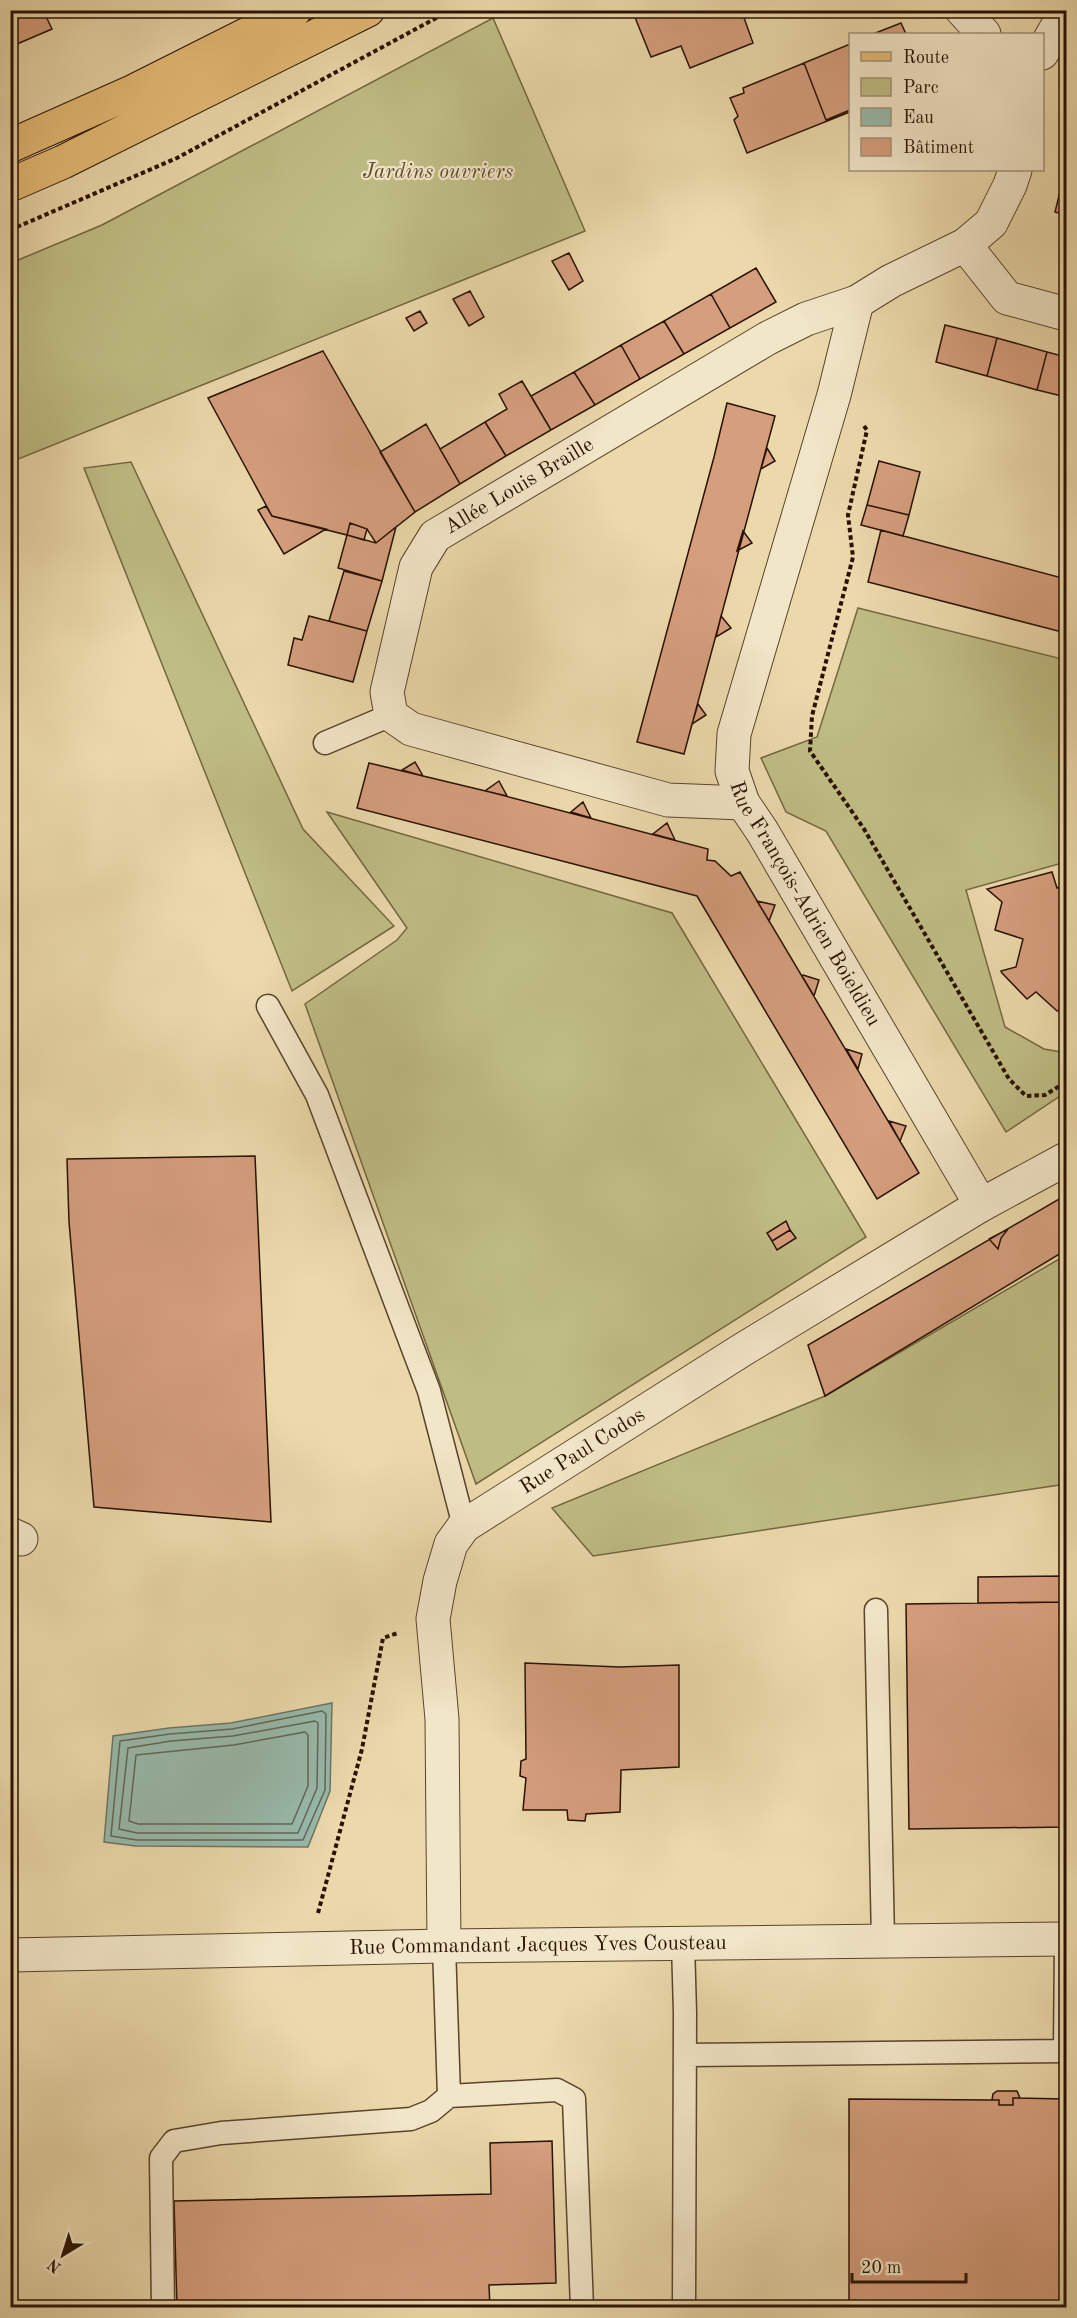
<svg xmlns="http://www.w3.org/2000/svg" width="1077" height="2318" font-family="'Old Standard TT',serif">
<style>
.green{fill:#bfbd84;stroke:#746742;stroke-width:1.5}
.water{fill:#98baac;stroke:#6c7667;stroke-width:1.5}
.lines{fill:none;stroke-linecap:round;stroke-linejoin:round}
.shore{stroke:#606656;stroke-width:1.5}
.building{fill:#d59e7d;stroke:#291100;stroke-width:1.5}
.lane-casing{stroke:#5a432b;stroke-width:25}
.street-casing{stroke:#5a432b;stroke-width:35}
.primary-casing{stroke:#291100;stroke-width:35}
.path{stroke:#291100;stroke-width:4;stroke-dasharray:4.5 3;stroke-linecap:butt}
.lane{stroke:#f2e6c8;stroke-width:22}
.street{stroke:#f2e6c8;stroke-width:33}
.primary{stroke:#e6bc76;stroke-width:33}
.labels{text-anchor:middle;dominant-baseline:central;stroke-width:4.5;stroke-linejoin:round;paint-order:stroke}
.park-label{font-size:21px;font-style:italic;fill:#5e4d2e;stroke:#f2e6c8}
.street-label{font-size:21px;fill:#291100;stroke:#f2e6c8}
</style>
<rect width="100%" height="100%" fill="#ebd9ab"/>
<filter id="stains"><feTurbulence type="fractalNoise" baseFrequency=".00333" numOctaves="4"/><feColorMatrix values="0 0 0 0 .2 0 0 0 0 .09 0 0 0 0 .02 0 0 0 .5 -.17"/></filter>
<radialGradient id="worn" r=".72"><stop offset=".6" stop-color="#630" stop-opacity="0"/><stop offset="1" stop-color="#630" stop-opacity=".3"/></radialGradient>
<path class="green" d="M493 18 585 231 11 462V263L102 225Z
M131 462 303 829 394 926 292 991 84 468Z
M858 608 1066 660V862L966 890 1005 1027 1044 1049 1066 1053V1092L1006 1132 826 831 786 812 761 758 817 737Z
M327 812 672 913 866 1237 476 1484 305 1004 397 940 407 928Z
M1066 1255V1484L593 1556 552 1508 825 1396Z"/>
<path class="water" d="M332 1703 330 1791 308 1847 136 1846 104 1842 113 1736 169 1728 231 1723Z"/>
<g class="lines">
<path class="shore" d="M322 1711 326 1714 325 1790 303 1840H137L111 1836 120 1741 170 1734 232 1729Z
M315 1721 318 1723 317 1788 298 1833H137L119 1829 128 1748 171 1741 233 1736Z
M305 1732 308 1735V1786L292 1824H138L129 1821 136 1755 234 1745Z"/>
</g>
<path class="building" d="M10 10H43L52 29 10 47Z
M632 10H754L743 15 753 43 690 68 681 46 651 57Z
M901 23 906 34H873Z
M850 44V110L826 120 804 63Z
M804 63 826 120 850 110V112L747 153 734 120 738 116 730 98 744 93 743 88Z
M1064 175H1066V215L1055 212Z
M569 253 583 281 569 290 552 261Z
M756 268 776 302 730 328 711 294Z
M470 291 484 317 469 326 453 299Z
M711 294 730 328 684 354 664 321Z
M420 311 427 323 414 331 406 318Z
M664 321 684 354 640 379 621 345Z
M945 325 997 338 987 376 936 362Z
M997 338 1047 352 1037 390 987 376Z
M621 345 640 379 595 405 574 372Z
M323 351 415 512 376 543 367 529 350 523 347 535 272 516 208 398Z
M1047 352 1066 357V397L1037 390Z
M574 372 595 405 551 430 531 396Z
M522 381 551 430 506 456 485 422 507 409 499 394Z
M727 403 775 416 684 754 637 742 714 457Z
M485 422 506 456 460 484 440 449Z
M426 424 460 484 415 512 380 452Z
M767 448 775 461 761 469Z
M879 461 920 472 909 515 867 505Z
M867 505 909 515 903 536 861 525Z
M266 506 272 516 326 529 284 554 258 510Z
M350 523 367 529 364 540 347 535Z
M396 527 382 581 338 568 347 535 376 543Z
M881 530 1066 579V633L868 582Z
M743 531 752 543 737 551Z
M344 571 382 581 367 631 329 621Z
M309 616 367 631 353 682 288 665 294 638 302 640Z
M721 616 731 628 716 637Z
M698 704 706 715 692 724Z
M415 762 423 776 402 770Z
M369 763 494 793 708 849 707 860 715 861 731 876 740 872 919 1173 877 1199 697 896 357 808Z
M499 781 507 796 485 791Z
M583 802 591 818 571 812Z
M667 823 675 840 653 834Z
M1052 872 1057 888 1066 885V1009L1057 1011 1036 992 1027 999 1002 973 1001 971 1016 967 1023 939 995 930 1002 902 987 889Z
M757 901 775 905 769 921Z
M803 975 819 980 814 996 802 976Z
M846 1049 862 1054 858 1069Z
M889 1121 906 1126 900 1141Z
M255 1156 271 1522 94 1507 69 1222 67 1159Z
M1066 1195V1250L825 1396 808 1345Z
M786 1221 790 1230 772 1241 767 1233Z
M1008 1229 1001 1238 998 1249 989 1239Z
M790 1230 796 1238 777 1250 772 1241Z
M1066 1576V1602L978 1603V1577Z
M1066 1602V1827L909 1829 906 1604Z
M525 1663 619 1667 679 1665V1767L621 1770 620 1812 586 1814 585 1821 568 1820 567 1810H523L526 1778 520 1776 521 1761 526 1759Z
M997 2091H1017L1020 2098H1013V2105H999V2100H992L993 2094Z
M1013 2098 1066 2099V2308H849V2099L992 2100H999V2105H1013Z
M552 2141 556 2283 489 2285 490 2308H177L174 2201 491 2194 490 2143Z"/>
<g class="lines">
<defs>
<path id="lane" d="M325 743 391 715
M268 1006 317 1095 429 1391 464 1526
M876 1610 883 1940
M683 1943 685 2013 684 2308
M685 2055 1065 2051 1066 1941
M449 2096 557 2090 574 2099 582 2308
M163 2308 161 2158 174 2141 221 2133 411 2119 431 2111 449 2096 444 1946"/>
<g id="street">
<path d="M962 10 984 34"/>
<path d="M1042 53 1057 27 1066 20"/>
<path d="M965 245 1007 298 1066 314"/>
<path id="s1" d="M857 302 834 395 734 734 732 771 743 803 762 831 981 1205"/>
<path id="s2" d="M743 803 668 800 411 729 391 715 387 692 416 567 435 536 768 338 806 319 857 302 891 281 965 245 991 223 1010 185 1015 170"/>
<path d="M10 1534 21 1539"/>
<path id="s3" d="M444 1946 442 1719 433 1619 440 1581 451 1544 464 1526 742 1350 981 1205 1066 1159"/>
<path id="s4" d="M10 1955 444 1946 1066 1939"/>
</g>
<path id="primary" d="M10 146 134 91 295 10
M10 185 63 162 368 10"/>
</defs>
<use href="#lane" class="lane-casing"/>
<use href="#street" class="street-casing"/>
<use href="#primary" class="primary-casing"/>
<path class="path" d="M10 230 177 158 451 10
M864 426 867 430 848 515 853 557 812 716 810 751 864 829 1009 1079 1026 1096 1045 1095 1066 1082
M318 1913 362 1749 383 1638 398 1633"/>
<use href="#lane" class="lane"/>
<use href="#street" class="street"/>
<use href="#primary" class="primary"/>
</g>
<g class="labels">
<g class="park-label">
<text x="438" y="172">Jardins ouvriers</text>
</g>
<g class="street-label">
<text stroke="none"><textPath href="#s2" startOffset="652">Allée Louis Braille</textPath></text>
<text stroke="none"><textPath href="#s1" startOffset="638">Rue François-Adrien Boieldieu</textPath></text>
<text stroke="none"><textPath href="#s3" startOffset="567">Rue Paul Codos</textPath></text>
<text stroke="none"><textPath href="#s4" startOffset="528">Rue Commandant Jacques Yves Cousteau</textPath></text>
</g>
</g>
<rect width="1077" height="2318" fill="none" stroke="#ebd9ab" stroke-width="36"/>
<rect x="12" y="12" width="1053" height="2294" fill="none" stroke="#291100" stroke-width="3"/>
<rect x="18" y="18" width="1041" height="2282" fill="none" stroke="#291100" stroke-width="1.5"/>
<rect x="849" y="33" width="195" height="138" fill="#f2e6c8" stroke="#a29178" stroke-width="1.5"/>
<rect x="861" y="52" width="30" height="9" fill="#e6bc76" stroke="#a29178" stroke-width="1.5"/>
<text x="903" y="63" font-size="18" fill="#291100">Route</text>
<rect x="861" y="78" width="30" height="18" fill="#bfbd84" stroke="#a29178" stroke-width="1.5"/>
<text x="903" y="93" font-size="18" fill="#291100">Parc</text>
<rect x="861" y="108" width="30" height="18" fill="#98baac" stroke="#a29178" stroke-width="1.5"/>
<text x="903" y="123" font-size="18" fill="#291100">Eau</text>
<rect x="861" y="138" width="30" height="18" fill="#d59e7d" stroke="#a29178" stroke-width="1.5"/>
<text x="903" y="153" font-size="18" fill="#291100">Bâtiment</text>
<g transform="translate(63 2255) rotate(218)" stroke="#f2e6c8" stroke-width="4.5" paint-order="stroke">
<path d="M0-4.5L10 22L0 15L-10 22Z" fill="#291100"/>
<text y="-9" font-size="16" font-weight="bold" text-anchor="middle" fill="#291100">N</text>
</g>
<path d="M852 2273v9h114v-9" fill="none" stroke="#291100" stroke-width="3"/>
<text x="861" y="2273" font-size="18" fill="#291100" stroke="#f2e6c8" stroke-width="4.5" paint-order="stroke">20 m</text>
<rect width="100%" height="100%" filter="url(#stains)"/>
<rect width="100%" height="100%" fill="url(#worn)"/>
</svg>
